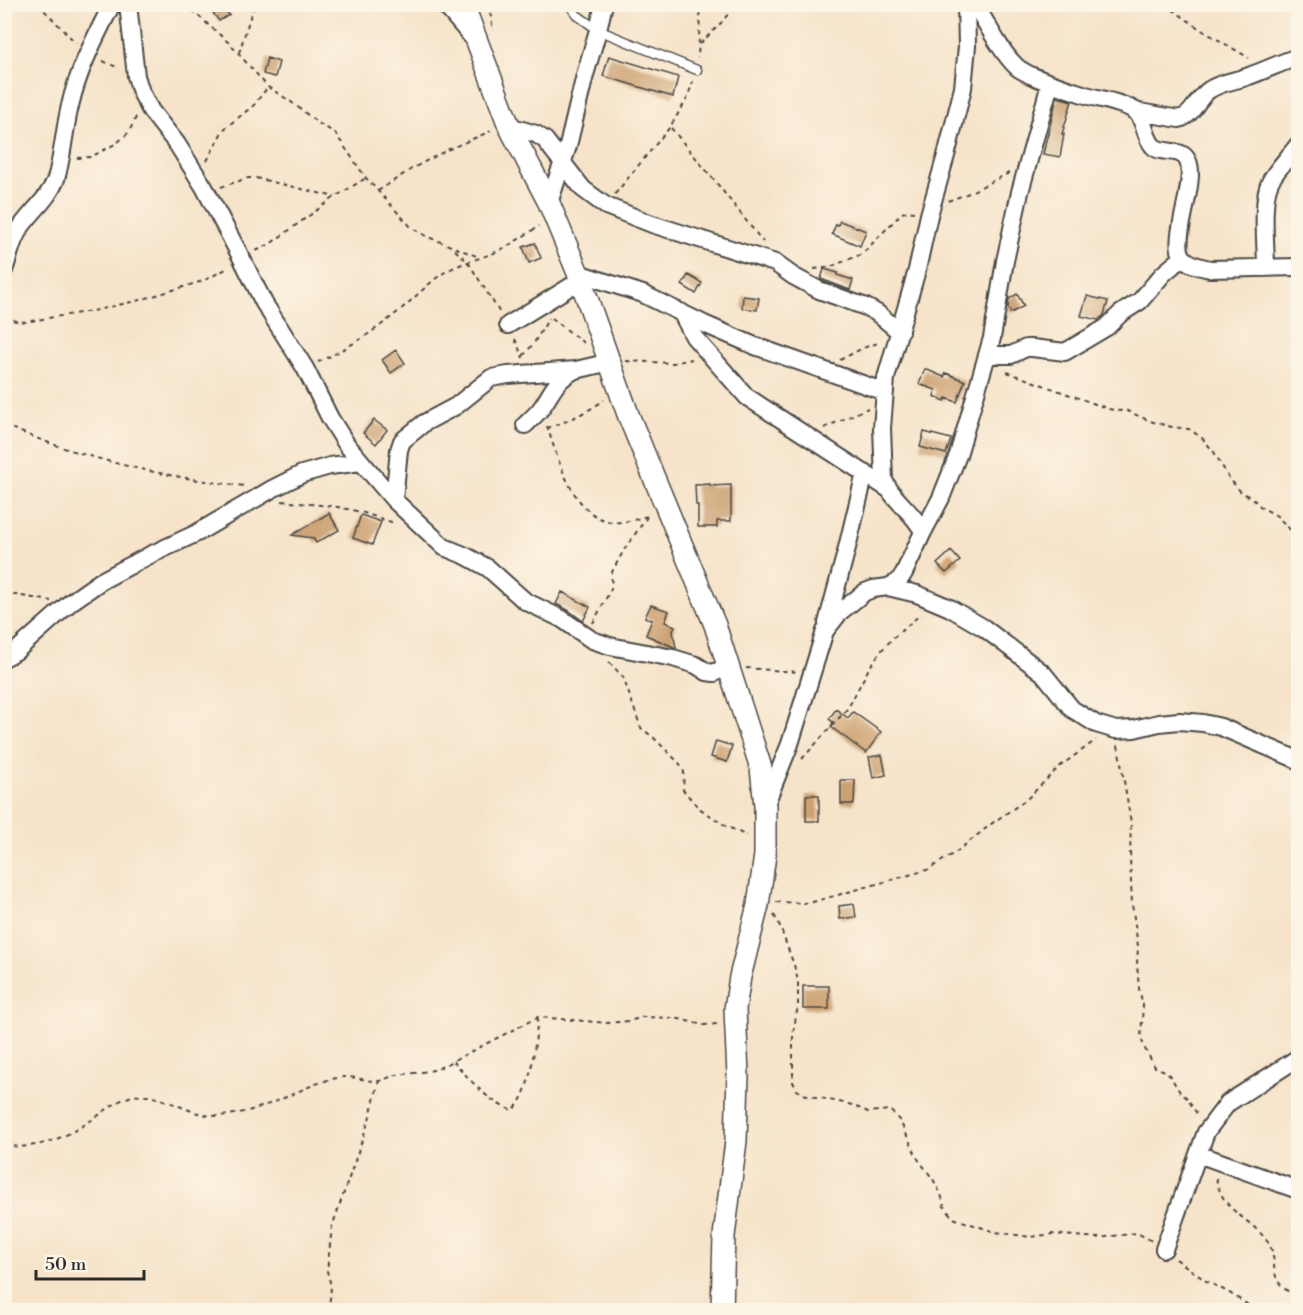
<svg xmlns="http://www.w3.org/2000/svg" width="1303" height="1315" font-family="'Libre Bodoni',serif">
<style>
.building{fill:#cda273}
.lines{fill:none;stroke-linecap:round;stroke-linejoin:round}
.service-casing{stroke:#494743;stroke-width:11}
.minor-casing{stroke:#494743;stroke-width:20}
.tertiary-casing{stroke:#494743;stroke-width:24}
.path{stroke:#494743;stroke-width:2;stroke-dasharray:4.5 4.5;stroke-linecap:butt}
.service{stroke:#fff;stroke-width:8}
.minor{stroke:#fff;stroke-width:16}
.tertiary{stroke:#fff;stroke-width:21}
</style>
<rect width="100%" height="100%" fill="#fcf5e5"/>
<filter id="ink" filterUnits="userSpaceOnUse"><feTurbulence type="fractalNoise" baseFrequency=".0167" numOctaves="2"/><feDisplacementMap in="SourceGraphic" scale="12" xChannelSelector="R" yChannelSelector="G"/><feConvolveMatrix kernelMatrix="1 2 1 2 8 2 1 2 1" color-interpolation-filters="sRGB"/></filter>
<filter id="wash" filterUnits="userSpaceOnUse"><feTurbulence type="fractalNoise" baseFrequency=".008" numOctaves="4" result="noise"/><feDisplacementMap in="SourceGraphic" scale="24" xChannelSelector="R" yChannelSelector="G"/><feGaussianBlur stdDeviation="1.35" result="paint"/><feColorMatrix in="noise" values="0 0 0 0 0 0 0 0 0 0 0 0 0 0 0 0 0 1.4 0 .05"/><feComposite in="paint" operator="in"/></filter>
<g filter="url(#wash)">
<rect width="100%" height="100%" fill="#f6e3c9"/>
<g id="blocks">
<path class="building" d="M222 6 229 15 219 21 213 13Z
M609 56 678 77 673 97 603 76Z
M267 58 279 62 275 77 263 74Z
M1057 97 1072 101 1062 134H1064L1060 157 1043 154Z
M840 221 866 231 860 246 832 234 836 224 838 225Z
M535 243 541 258 529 263 523 247Z
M824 269 838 273 837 275 853 280 850 290 821 279Z
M688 275 702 283 696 294 682 285Z
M1017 294 1024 306 1011 313 1008 308 1009 299Z
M743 296 759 298 757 310 742 308Z
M1087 296 1108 301 1104 315 1098 320 1081 316Z
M396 350 405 363 391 373 382 360Z
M925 369 944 377 946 373 965 381 957 402 946 398 945 401 934 396 936 390 919 384Z
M374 420 387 430 376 444 363 433Z
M924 432 951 439 946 454 920 447Z
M710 484V486L731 485V521H717V527H698V505H696L695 485Z
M329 513 339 530 316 543 313 538 292 535Z
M361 515 381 522 372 545 353 538Z
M951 551 960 561 946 573 937 564Z
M562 592 590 607 583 621 568 610 556 604Z
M651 605 669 611 665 622 675 626 673 631 676 648 646 635 652 620 645 617Z
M836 709 848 718 853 712 881 732 866 753 831 727 833 722 829 719Z
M716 741 732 746 727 762 711 757Z
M882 755 886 775 873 778 869 757Z
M841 780H855L854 804H841Z
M806 795H819V821H806Z
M854 904 856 917 840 919 839 906Z
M803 986H829V1009H803Z"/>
</g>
</g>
<g filter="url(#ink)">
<use href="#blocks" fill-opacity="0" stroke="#494743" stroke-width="1.5"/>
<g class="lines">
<defs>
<path id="service" d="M569 4 577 15 598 30 697 70"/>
<path id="minor" d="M128 4 136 76 141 92 151 111 177 144 204 187 242 259 264 303 305 368 330 418 347 445 394 500 444 547 466 556 488 568 525 601 562 619 592 640 610 646 673 658 696 665 707 672 714 673 728 666
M444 4 472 37
M975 4C987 24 1002 54 1018 68 1022 71 1027 73 1030 75 1049 83 1067 89 1086 95 1100 99 1122 103 1134 110 1145 118 1144 136 1153 146 1161 154 1175 149 1183 155 1204 169 1170 236 1182 256 1188 265 1201 267 1210 269L1298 267
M1134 111 1179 119C1194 115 1196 99 1209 90 1220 82 1236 81 1249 76 1266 70 1282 62 1298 57
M509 126 536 134 545 140 583 189 606 206 652 224 775 263 793 276 819 290 866 307 877 313 900 332
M549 203 568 146 585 75 598 30 604 4
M1266 268C1266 246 1261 201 1270 182 1275 171 1290 156 1298 145
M4 270C10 255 11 240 21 227 32 211 49 198 56 179 63 155 64 130 70 106 78 70 95 38 112 4
M578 273 643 294 704 324 755 346 885 392
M681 312 694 337 747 397 887 488
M508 325 581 280
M987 355H1011L1026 348H1032L1065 352 1107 327 1120 314 1140 301 1163 274 1183 257
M525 425C531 419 538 413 542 407 554 389 555 381 575 370
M394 500 399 450 402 441 424 423 456 406 491 378 508 375 576 370 610 362
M923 532C914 512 892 500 884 480L882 428 886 378 917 270 929 215 947 152 963 88 967 46 966 4
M888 587 898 582 904 573 923 532 941 498 958 455 992 338 1005 261 1020 192 1050 84
M827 623 846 552 865 473
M4 658 16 651 71 602 101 581 150 555 197 533 272 489 302 474 330 466 361 462
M765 806 790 744 825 631 840 612 865 592 873 589 888 587 917 594 950 608 984 628 1043 673 1072 709 1096 724 1116 730 1134 729 1159 723 1179 721 1203 723 1221 727 1298 760
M1198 1154 1298 1190
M1164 1249 1206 1132 1228 1103 1298 1058"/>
<path id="tertiary" d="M463 4 509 126 549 203 578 273 629 417 715 625 761 768 765 806V855L758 905 740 977 735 1009 738 1075 736 1141 724 1236 722 1310"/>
</defs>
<use href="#service" class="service-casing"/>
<use href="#minor" class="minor-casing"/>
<use href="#tertiary" class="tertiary-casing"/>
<path class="path" d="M38 4 76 43
M185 4 229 43 268 87 290 101 318 123 335 133 366 178 412 228 428 237 479 257
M489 4 493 31
M698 4 700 17 698 58
M1165 4 1200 29 1249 58
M144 9 153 4
M700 44 721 23 736 4
M239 53 252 11 256 4
M103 61 119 68
M671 128 715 181 763 242
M77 158 91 157 117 143 129 132 137 115
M207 161 223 130 254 105 267 88
M221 187 248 178H256L335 197
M378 191 413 168 447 150 491 131
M615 194 670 127 687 99 693 81
M948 201 969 193 1009 173
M455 250 468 262 500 313
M256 251 270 244 335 197 366 178
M814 269 830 267 862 254 902 213 907 211 914 212
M552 318 585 344
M4 319 25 322 97 310 140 300 203 281 228 268
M515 339 523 358
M523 356 534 343 549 318
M840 360 863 348 881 342
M626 361 673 363 692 359
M318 362C347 349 375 331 399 311 415 298 428 283 445 272 461 263 479 259 496 252 511 245 525 235 539 226
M1007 372 1109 409 1119 411 1125 410 1150 421 1172 427 1189 429 1202 438 1214 452 1229 478 1241 492 1253 499 1261 507 1277 516 1298 538
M4 425C82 459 162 477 245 486
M547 426C557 456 572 512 607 521 621 525 635 519 648 516
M547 428C565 423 589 411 604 400
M824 428 868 408
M282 501 338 507 361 512 394 523
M4 593 51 601
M593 623 611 589 612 572 624 550 647 517
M609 662 623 677 641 728 653 737 680 764 684 772 683 790 699 808 726 826 747 836
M746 668 797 672
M1118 745 1131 823 1130 858 1132 904 1138 946 1137 964 1139 989 1143 1005 1141 1036 1144 1047 1155 1067 1165 1071 1170 1076 1180 1092 1187 1098 1199 1117
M802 759 848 708 868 670 880 652 893 638 921 614
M776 902 809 903 927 870 955 853 995 821 1026 800 1059 767 1096 740
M774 915 779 924 794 965 798 981V1006L793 1033V1082L797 1090 803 1094 852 1105 868 1112 890 1110 900 1121 918 1159 933 1179 941 1194 944 1206 953 1218 995 1232 1031 1237 1052 1234 1098 1238 1137 1233 1152 1241
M453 1061C469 1078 490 1105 513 1110 532 1093 535 1042 538 1017
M4 1145C35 1151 65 1138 90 1121 103 1113 114 1102 129 1097 160 1089 186 1116 217 1116 243 1115 271 1104 295 1093 310 1086 326 1079 343 1077 355 1076 367 1082 379 1081 385 1080 391 1076 396 1075 411 1073 422 1073 437 1069L538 1017 608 1023 629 1021 643 1017 675 1018 704 1025 718 1024
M1216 1178C1223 1214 1248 1215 1267 1241 1277 1254 1271 1269 1278 1281 1282 1288 1292 1294 1298 1300
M1176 1259 1206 1281 1228 1292 1250 1306 1260 1310
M328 1310 330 1299 331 1286 327 1271 332 1227 369 1120 379 1081"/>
<use href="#service" class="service"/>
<use href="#minor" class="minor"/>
<use href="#tertiary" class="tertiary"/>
</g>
</g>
<rect width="1303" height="1315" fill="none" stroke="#fcf5e5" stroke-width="24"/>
<path d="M36 1270v9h108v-9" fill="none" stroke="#2b2b2b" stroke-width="3"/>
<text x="45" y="1270" font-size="18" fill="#2b2b2b" stroke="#fcf5e5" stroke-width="4.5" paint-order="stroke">50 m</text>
</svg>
